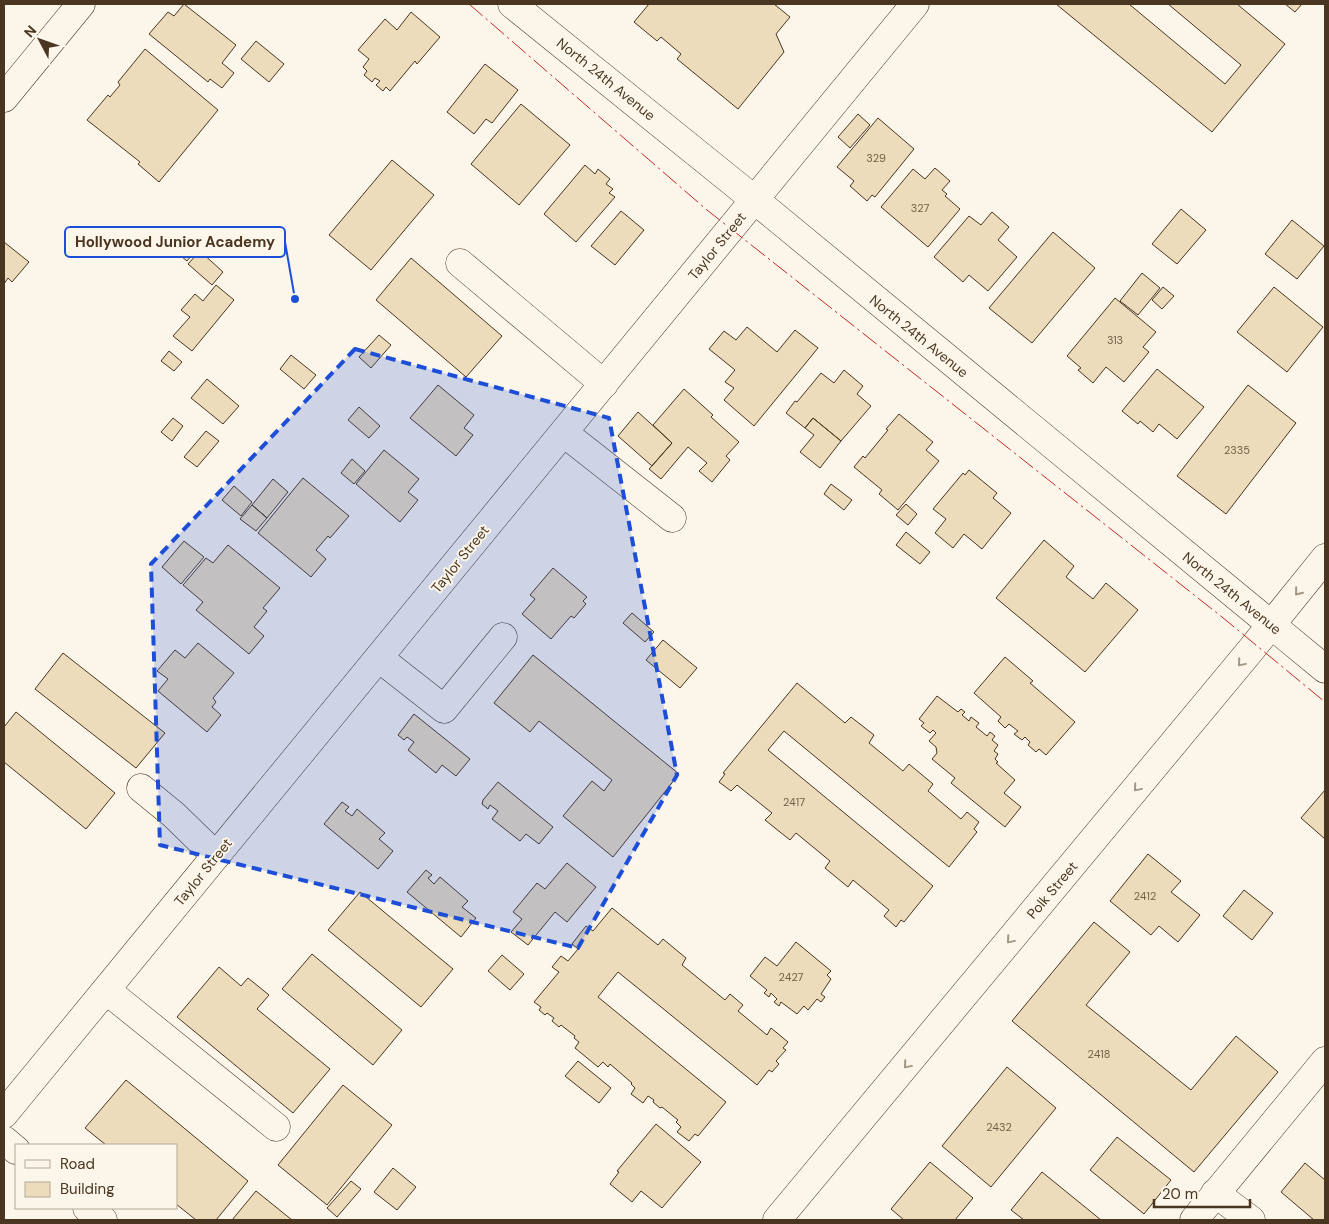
<svg xmlns="http://www.w3.org/2000/svg" width="1329" height="1224" font-family="'DM Sans',sans-serif">
<style>
.building{fill:#ecdcbc;stroke:#4a3520}
.lines{fill:none;stroke-linecap:round;stroke-linejoin:round}
.minor-casing{stroke:#4a3520;stroke-width:29}
.major-casing{stroke:#4a3520;stroke-width:29}
.minor{stroke:#fbf6e9;stroke-width:28}
.major{stroke:#fbf6e9;stroke-width:28}
.power{stroke:#c62828;stroke-width:1;stroke-dasharray:18 4 2.5 4;stroke-linecap:butt}
.oneway{stroke:#a29684}
.marked{fill:#1d4ed8;fill-opacity:0.2;stroke:#1d4ed8;stroke-width:4;stroke-dasharray:10 6;stroke-linejoin:round}
.labels{text-anchor:middle;dominant-baseline:central;stroke-width:4;stroke-linejoin:round;paint-order:stroke}
.number-label{font-size:11px;fill:#725f47}
.street-label{font-size:14px;fill:#4a3520;stroke:#fbf6e9}
.leader{fill:none;stroke:#1d4ed8;stroke-width:2}
.callout-dot{fill:#1d4ed8;stroke:#fbf6e9;stroke-width:2}
.callout{fill:#fbf6e9;stroke:#1d4ed8;stroke-width:2}
.callout-label{font-size:15px;text-anchor:middle;font-weight:bold;fill:#4a3520}
</style>
<rect width="100%" height="100%" fill="#fbf6e9"/>
<path class="building" d="M184 4 236 45 222 63 234 73 222 88 210 79 208 82 149 34 168 12 174 16Z
M649 4H774L790 17 776 34 784 52 738 109 677 59 681 54 661 37 657 41 634 22Z
M1056 4H1129L1225 84 1241 65 1168 4H1237L1285 44 1212 132Z
M1285 4H1302L1295 12Z
M411 12 440 37 417 64 415 61 390 91 386 87 383 91 376 85 380 81 375 78 372 82 364 75 367 71 363 67 369 59 358 50 385 19 397 30Z
M256 41 284 64 269 82 241 59Z
M145 49 218 110 159 182 138 164 140 162 87 120 108 95 110 97 120 85 118 82Z
M485 64 518 90 492 123 486 119 474 134 447 112Z
M521 104 570 145 519 205 471 164Z
M858 114 870 125 850 148 838 137Z
M878 118 914 149 875 197 872 195 867 201 850 186 854 181 837 167Z
M392 160 434 195 371 270 329 235Z
M585 165 595 174 598 169 610 179 606 184 613 189 609 193 615 197 576 242 544 214Z
M935 168 950 181 942 190 947 194 945 196 960 209 928 247 881 207 913 169 925 179Z
M1181 209 1206 230 1177 264 1152 244Z
M621 211 644 230 615 265 591 246Z
M992 212 1009 227 998 240 1017 257 988 291 969 275 963 282 934 257 969 216 981 225Z
M1292 220 1324 246 1297 279 1265 254Z
M1053 232 1095 268 1032 343 989 308Z
M186 240 197 249 187 261 176 252Z
M4 242 29 262 12 282 8 278 4 284Z
M200 251 223 272 212 285 188 264Z
M411 258 502 336 466 377 376 300Z
M1142 273 1160 288 1138 315 1120 301Z
M216 285 234 300 192 351 173 336 190 317 181 310 195 294 203 301Z
M1163 287 1174 296 1162 309 1152 300Z
M1274 287 1323 327 1287 372 1237 332Z
M1115 298 1156 332 1143 347 1149 352 1124 382 1106 367 1093 383 1078 370 1081 368 1067 356Z
M747 327 777 352 795 330 818 348 754 426 724 400 734 388 725 382 735 370 709 349 724 331 736 340Z
M379 335 391 345 371 368 359 357Z
M169 351 182 362 174 371 161 361Z
M291 355 316 375 304 389 280 369Z
M1157 369 1204 407 1177 439 1159 424 1153 432 1140 421 1138 424 1122 411Z
M844 370 863 386 857 394 871 406 841 441 813 418 805 428 786 413 795 401 797 402 821 373 834 383Z
M207 379 239 406 223 424 191 398Z
M438 385 474 415 464 428 473 435 456 456 410 418Z
M1248 385 1296 423 1226 514 1177 476Z
M684 389 713 415 711 417 739 442 726 456 730 460 712 482 699 471 707 463 688 447 661 479 649 469 672 443 653 425Z
M359 407 380 426 369 438 348 420Z
M638 412 672 443 652 466 618 436Z
M899 414 933 442 926 450 939 461 898 510 879 494 882 490 854 467 863 456 865 458 888 430 886 429Z
M173 418 183 426 172 441 161 432Z
M813 418 841 441 820 468 800 452 814 435 805 428Z
M206 431 219 441 197 467 184 457Z
M384 450 419 479 408 492 418 500 400 522 356 484Z
M352 459 365 471 354 484 341 473Z
M969 470 997 493 993 498 1011 513 982 549 964 534 953 548 935 533 946 519 933 509 963 473 965 475Z
M303 478 349 516 330 538 328 536 316 550 326 559 311 577 258 533Z
M273 479 288 492 267 518 252 505Z
M831 484 852 500 844 510 824 494Z
M234 486 252 502 241 516 222 500Z
M906 504 917 514 908 525 896 515Z
M252 505 267 518 256 531 240 519Z
M906 532 930 552 920 564 896 545Z
M1044 540 1074 566 1066 577 1093 599 1106 583 1138 610 1085 672 996 598Z
M184 541 204 557 181 584 162 567Z
M228 545 280 588 263 608 267 611 254 627 264 636 249 654 196 610 203 602 183 585 206 558 213 563Z
M553 568 587 597 583 601 586 604 574 618 571 616 551 639 522 614 535 599 530 595Z
M632 613 654 632 645 642 623 623Z
M663 640 697 668 680 688 646 660Z
M198 643 234 673 213 698 216 702 212 707 221 715 207 732 158 691 168 679 157 671 175 650 185 658Z
M63 653 165 733 136 768 35 689Z
M533 655 679 774 613 857 563 816 592 781 604 791 612 780 539 721 530 732 494 703Z
M1005 657 1033 681 1030 683 1075 722 1046 755 1039 749 1036 752 1028 745 1030 742 1025 737 1022 740 1014 734 1018 731 1009 724 1005 728 998 721 1001 717 974 693Z
M797 683 845 723 851 717 874 735 869 743 903 771 909 764 933 784 928 791 961 819 967 812 979 822 974 829 977 832 949 867 784 731 768 750 933 886 904 922 901 920 896 927 884 916 889 910 853 880 848 887 825 868 830 861 796 833 790 840 765 820 772 813 737 785 731 791 719 782 725 774 723 773Z
M937 696 958 712 961 709 965 712 962 715 969 721 971 717 979 723 976 727 987 736 990 732 995 736 992 740 998 745 994 751 998 754 995 759 998 762 996 763 1015 780 1004 793 1021 807 1005 827 951 783 955 778 932 759 937 753 936 747 929 741 936 733 933 730 930 733 921 726 924 723 919 719Z
M16 712 115 793 86 829 4 762V727Z
M414 714 470 759 456 776 442 765 436 773 408 750 414 742 407 737 404 740 398 735Z
M498 782 553 827 539 844 526 834 520 841 492 819 498 811 490 805 488 809 482 804 483 800Z
M1325 790V839L1301 818Z
M342 802 349 807 345 811 352 816 357 809 385 833 379 839 393 851 378 869 324 824Z
M1148 854 1181 881 1171 892 1200 915 1178 942 1159 926 1151 935 1110 901Z
M567 863 596 887 567 922 555 912 528 945 511 932 522 919 513 912 537 883 545 889Z
M426 870 432 875 428 878 434 884 440 877 468 901 462 907 476 918 461 937 407 892Z
M1244 890 1273 913 1252 940 1223 916Z
M360 892 453 969 421 1007 328 930Z
M612 908 658 945 663 939 686 958 682 965 725 1000 730 994 743 1005 738 1011 767 1035 771 1028 788 1042 783 1048 786 1050 776 1061 779 1064 772 1072 769 1070 757 1085 618 972 598 997 726 1102 698 1136 695 1134 689 1141 677 1132 681 1127 676 1122 678 1120 662 1107 660 1108 653 1102 654 1100 648 1096 643 1103 631 1094 635 1088 631 1084 632 1083 610 1064 608 1067 603 1062 598 1067 575 1048 579 1042 574 1038 575 1036 561 1025 559 1027 552 1021 554 1018 547 1013 545 1015 539 1010 541 1007 534 1002 559 972 552 967 561 956 568 961 578 949 572 944 586 926 593 931Z
M1094 922 1130 952 1086 1005 1191 1090 1236 1036 1278 1072 1194 1172 1012 1021Z
M796 942 831 971 827 975 831 979 821 994 825 997 821 1002 817 999 808 1010 804 1006 797 1014 781 1002 779 1006 774 1002 777 999 771 993 769 997 764 993 767 990 750 976 765 957 777 966Z
M312 954 402 1030 373 1065 282 989Z
M502 955 524 974 510 990 488 971Z
M219 967 241 986 248 978 269 995 257 1009 330 1069 293 1113 177 1017Z
M578 1061 611 1088 599 1103 565 1076Z
M1007 1067 1056 1108 991 1187 942 1146Z
M126 1080 248 1181 216 1220H196L176 1204V1145H106L85 1128Z
M343 1085 392 1125 327 1205 278 1165Z
M656 1124 701 1162 662 1208 641 1191 632 1202 610 1184 619 1172 617 1171Z
M1117 1137 1171 1180 1144 1214 1090 1170Z
M930 1162 973 1198 955 1220H904L891 1209Z
M1305 1163 1325 1180V1220H1314L1281 1192Z
M393 1168 416 1187 397 1210 374 1192Z
M1042 1172 1101 1220H1024L1011 1210Z
M351 1181 361 1189 337 1217 327 1208Z
M256 1191 292 1220H232Z"/>
<g class="lines">
<defs>
<path id="minor" d="M512 4 755 200 1325 669
M4 98 81 4
M460 263 604 384
M564 433 672 518
M379 658 444 709 503 637
M141 788 174 815 216 856
M106 990 276 1127
M4 1114 915 4
M4 1140 16 1150
M1215 1193 1251 1220
M87 1208 103 1220
M1194 1220 1325 1061"/>
<path id="major" d="M777 1220 1250 651 1325 558"/>
</defs>
<use href="#minor" class="minor-casing"/>
<use href="#major" class="major-casing"/>
<use href="#minor" class="minor"/>
<use href="#major" class="major"/>
<path class="power" d="M469 4 707 210 1222 617 1325 702"/>
</g>
<defs><path id="oneway-chevron" d="M-2-3.5L2.5 0L-2 3.5" fill="none" stroke-width="1.6" stroke-linecap="round" stroke-linejoin="round" transform="scale(1.25)"/></defs>
<g class="oneway">
<use href="#oneway-chevron" transform="translate(1298 592) rotate(129)"/>
<use href="#oneway-chevron" transform="translate(1241 663) rotate(130)"/>
<use href="#oneway-chevron" transform="translate(1137 788) rotate(130)"/>
<use href="#oneway-chevron" transform="translate(1010 940) rotate(130)"/>
<use href="#oneway-chevron" transform="translate(907 1065) rotate(130)"/>
</g>
<path class="marked" d="M355 349 609 418 677 775 578 948 160 845 151 564Z"/>
<g class="labels">
<g class="number-label">
<text x="876" y="158">329</text>
<text x="920" y="208">327</text>
<text x="1115" y="340">313</text>
<text x="1237" y="450">2335</text>
<text x="794" y="802">2417</text>
<text x="1145" y="896">2412</text>
<text x="791" y="977">2427</text>
<text x="1099" y="1054">2418</text>
<text x="999" y="1127">2432</text>
</g>
<g class="street-label">
<text transform="translate(606 79) rotate(39)">North 24th Avenue</text>
<text transform="translate(717 246) rotate(-51)">Taylor Street</text>
<text transform="translate(919 336) rotate(39)">North 24th Avenue</text>
<text transform="translate(460 559) rotate(-51)">Taylor Street</text>
<text transform="translate(1232 593) rotate(39)">North 24th Avenue</text>
<text transform="translate(203 872) rotate(-51)">Taylor Street</text>
<text transform="translate(1052 890) rotate(-50)">Polk Street</text>
</g>
</g>
<path class="leader" d="M295 299L285 242"/>
<circle class="callout-dot" cx="295" cy="299" r="5"/>
<rect class="callout" x="65" y="227" width="220" height="30" rx="5"/>
<g class="callout-label">
<text x="175" y="247">Hollywood Junior Academy</text>
</g>
<rect width="1329" height="1224" fill="none" stroke="#4a3520" stroke-width="10"/>
<rect x="15" y="1144" width="162" height="65" fill="#fbf6e9" stroke="#b4a999"/>
<rect x="25" y="1160" width="25" height="8" fill="#fbf6e9" stroke="#b4a999"/>
<text x="60" y="1169" font-size="15" fill="#4a3520">Road</text>
<rect x="25" y="1182" width="25" height="15" fill="#ecdcbc" stroke="#b4a999"/>
<text x="60" y="1194" font-size="15" fill="#4a3520">Building</text>
<g transform="translate(40 40) rotate(311)" stroke="#fbf6e9" stroke-width="4" paint-order="stroke">
<path d="M0-4L9 19L0 12L-9 19Z" fill="#4a3520"/>
<text y="-8" font-size="14" font-weight="bold" text-anchor="middle" fill="#4a3520">N</text>
</g>
<path d="M1154 1199v8h96v-8" fill="none" stroke="#4a3520" stroke-width="2.5"/>
<text x="1162" y="1199" font-size="15" fill="#4a3520" stroke="#fbf6e9" stroke-width="4" paint-order="stroke">20 m</text>
</svg>
